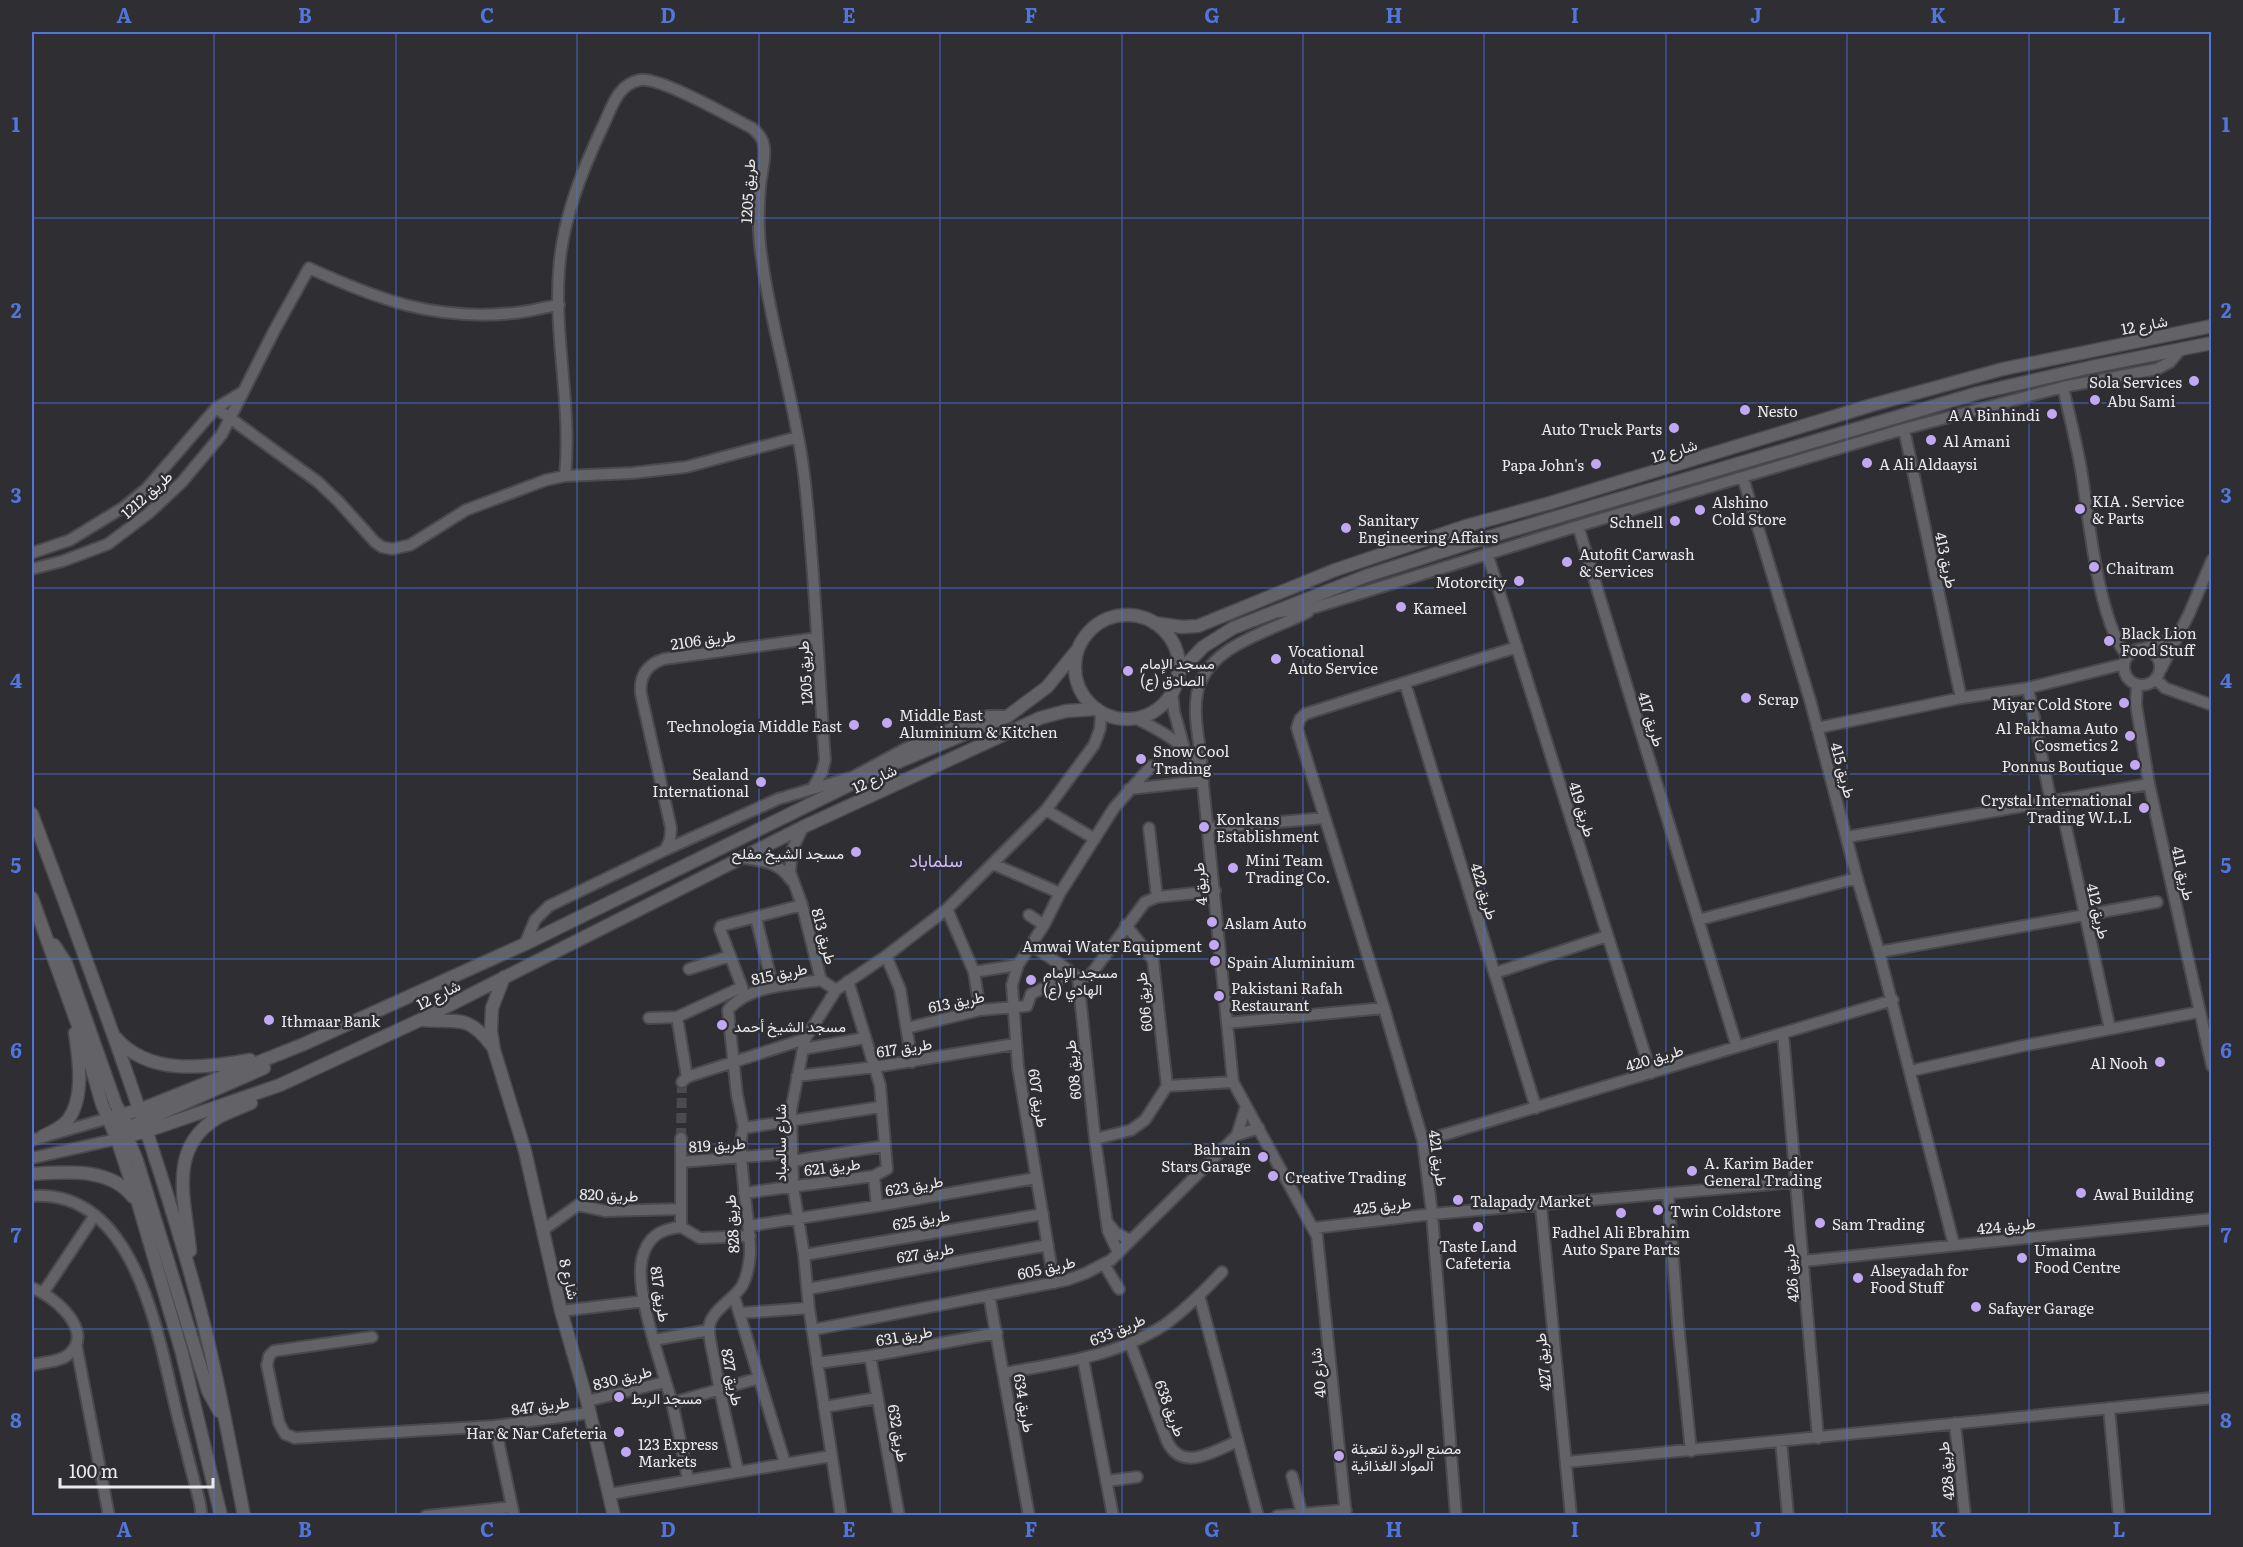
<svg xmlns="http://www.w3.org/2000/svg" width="2243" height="1547" font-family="Literata,Vazirmatn,serif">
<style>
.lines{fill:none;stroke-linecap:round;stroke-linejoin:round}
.minor-tunnel{stroke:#4b4a4f;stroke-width:10;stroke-dasharray:10 5;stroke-linecap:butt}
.minor-casing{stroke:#4a494d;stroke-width:14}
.tertiary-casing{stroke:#4a494d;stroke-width:15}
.minor{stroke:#636267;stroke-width:10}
.tertiary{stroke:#636267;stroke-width:12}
.grid{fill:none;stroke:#5075dd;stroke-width:1.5;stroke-opacity:0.55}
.poi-dot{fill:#c0a8f3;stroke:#2f2e33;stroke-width:2}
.labels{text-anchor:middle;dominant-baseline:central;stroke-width:5;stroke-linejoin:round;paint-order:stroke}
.street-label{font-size:15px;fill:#ebeaed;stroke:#2f2e33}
.poi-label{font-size:15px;fill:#ebeaed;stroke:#2f2e33;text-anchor:start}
.quarter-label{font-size:18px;fill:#ceb8ff;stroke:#2f2e33}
.neatline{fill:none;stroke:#5075dd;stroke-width:2}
.grid-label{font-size:20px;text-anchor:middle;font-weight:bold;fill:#5075dd}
</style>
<rect width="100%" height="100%" fill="#2f2e33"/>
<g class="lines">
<path class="minor-tunnel" d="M681 1138 682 1082"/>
<defs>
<path id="minor" d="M2063 387C2069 414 2076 441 2081 469 2089 517 2097 615 2125 653L2130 654
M216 408 318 482 338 501 375 542 382 547 392 549 410 545 466 510 546 480 565 476 632 473 686 467 798 437
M1904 429 1961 698
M565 476C572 408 554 339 559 271 562 221 581 173 602 128 611 110 617 84 640 80 661 77 730 117 752 128 757 132 761 136 763 142 767 155 761 174 760 187 758 211 758 236 762 260 772 332 795 402 804 474 815 569 818 665 825 760L822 772 813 788
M1743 478 1810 700 1857 878 1879 952 1954 1245
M1578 526 1737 1047
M32 553 70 540 124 507 146 489 216 408 241 393
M1487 553 1651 1073
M32 569 63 561 108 544 149 513 182 482 222 434 274 331 309 268C379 300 435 321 514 313 529 312 544 307 559 305
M1279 612 1316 607 1578 526 1904 429 2063 387 2157 369 2170 362 2180 350
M2124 667a18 18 0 1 1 36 0a18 18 0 1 1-36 0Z
M2142 649 2161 643 2177 635
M2161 669 2189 614 2212 560
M2156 679 2165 688 2212 705
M1405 683 1536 1108
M2137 685 2136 704 2149 784 2212 1066
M2028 688 2051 802
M1172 692 1174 711 1184 747
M1135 718C1162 731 1190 746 1202 774L1233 1082 1317 1236 1346 1516
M1817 728 1961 698 2028 688 2124 664
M1202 768C1200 744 1193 717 1197 694 1206 645 1270 632 1308 612
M1129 789 1203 781
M2060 800 2110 1029
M1046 810 1095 839
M803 827 792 850 790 872 802 905 821 980 836 990
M1149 828 1157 897
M1209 828 1325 818
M1847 837 2149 784
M665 850 670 840 671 828 641 694C639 676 647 664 664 659L817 638
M743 858C763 861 779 862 791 880
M993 864 1060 893
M947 909 974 972 980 1010
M1029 915 1044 925
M756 918 773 987
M1698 920 1857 878
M525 944 535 920 549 906 665 850 778 799 853 777 905 749 967 721 988 716H1004
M1031 945 1073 973
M1879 952 2157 902
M886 956 900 989 912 1062
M689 969 730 956
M974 972 1018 965
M1495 973 1607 936
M1078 977 1095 1139 1108 1231 1118 1252
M1078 977 1088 976 1092 973 1145 902 1157 897 1215 891
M743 996 742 987 720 929 721 926 802 905
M677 1017 687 1077
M649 1018 677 1017 742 987
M1227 1023 1384 1008
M907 1028 980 1010 1027 1006 1031 994 1059 980 1068 970
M1783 1034 1818 1438
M803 1049 865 1038
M1910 1071 2022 1046 2199 1012
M797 1076 875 1067 1015 1044
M682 1082 687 1077 805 1039
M1167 1086 1233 1082
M744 1128 880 1107
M1237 1135 1246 1106
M681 1138V1227C660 1229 647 1237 642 1259 634 1291 663 1369 672 1403 678 1428 683 1454 688 1480
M1095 1139 1131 1130 1145 1120 1167 1086 1153 960 1126 925
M32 1140 109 1118
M1423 1141 1893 1000
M32 1158 117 1139
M793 1161 884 1146
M681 1162 792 1153
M874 1176 877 1206
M744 1193 874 1176 887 1169 880 1085 848 981
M1668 1193 1678 1323 1691 1451
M32 1196C138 1188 159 1342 178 1418 184 1440 189 1462 195 1484 197 1494 202 1505 201 1516
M1541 1206 1571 1516
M1108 1223 1116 1233 1130 1240
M749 1226 877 1206 1036 1178
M681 1227 700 1238 750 1236
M1314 1228 1432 1214 1796 1182
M543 1230 578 1205 605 1211 681 1209
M804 1255 1043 1214
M1804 1261 2212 1219
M1104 1264 1119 1289
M1054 1283 1018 1067 1012 985 1018 965 1044 925 1060 893 1114 808 1151 766
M32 1288C53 1295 97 1332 68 1355 59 1362 43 1362 32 1365
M808 1289 1048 1245
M43 1293 95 1215
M989 1295 1029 1516
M1199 1295 1258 1516
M734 1296 785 1463
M561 1311 645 1301
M740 1313 809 1308
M812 1330 1067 1280 1086 1273 1111 1260 1237 1135 1259 1128
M372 1337 274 1351 269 1356 267 1365 279 1423 285 1434 295 1438 495 1426 589 1413
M654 1340 709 1330
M1130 1343 1167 1441C1182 1473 1214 1451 1238 1441
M76 1344 109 1516
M870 1356 899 1516
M1083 1359 1113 1516
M817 1363 870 1356 997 1333
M1004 1373C1061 1363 1119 1356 1167 1323 1187 1308 1205 1290 1222 1272
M587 1401 665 1382
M672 1403 759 1378
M824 1407 877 1398
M2109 1408 2119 1516
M1955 1423 1965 1516
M495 1426 514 1516
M1781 1441 1788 1516
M1567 1462 2212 1398
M738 1471C730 1436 721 1400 715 1364 713 1353 709 1340 709 1328 710 1311 733 1300 742 1286 747 1277 749 1265 750 1255 752 1230 734 1143 744 1128L737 1095 728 1010C748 985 791 985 821 980
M1292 1476 1302 1514
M1107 1481 1137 1477
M610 1494 831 1456
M426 1516 512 1507
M841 1516 809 1308 804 1255 793 1186 791 1110 805 1039 836 990 886 956 947 909 1046 810 1094 745 1100 729 1101 713
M1277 1516 1346 1510
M1456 1516 1432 1214 1423 1141 1384 1008 1297 728 1300 719 1305 714 1517 647"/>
<path id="tertiary" d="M1075 667a52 52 0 1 1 104 0a52 52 0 1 1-104 0Z
M1154 623 1182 627 1198 626 1335 570 1466 526 1550 503 1872 405 2003 369 2212 326
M1178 673 1203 647 1233 628 1366 576 1472 542 1978 393 2091 367 2212 343
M32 814C88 965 146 1116 190 1272 213 1352 228 1434 244 1516
M32 898 85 1045 102 1104 117 1139 138 1203 182 1353 221 1516
M54 945 66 963 116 1105 125 1120
M504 977 492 1008 491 1031 494 1050 525 1151 561 1311 587 1401 614 1516
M421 1020C458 1023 467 1013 492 1046
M116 1038C149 1076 206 1068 250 1060
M109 1118 139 1110 304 1044 525 944 886 767 1008 716 1047 687 1078 649
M110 1118C126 1128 130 1144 137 1161L208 1391 219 1411
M43 1136C51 1132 60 1129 67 1121 85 1099 79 1059 75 1033
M120 1136 132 1126 264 1068
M117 1139 147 1131 280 1085 420 1020 803 827 1040 718 1066 711 1097 709
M32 1174C66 1172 110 1167 133 1197
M190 1251C186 1203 166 1149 217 1118 228 1112 240 1108 251 1103"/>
</defs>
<use href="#minor" class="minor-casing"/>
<use href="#tertiary" class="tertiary-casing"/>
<use href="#minor" class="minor"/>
<use href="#tertiary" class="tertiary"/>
</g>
<path class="grid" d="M214 32V1516M396 32V1516M577 32V1516M759 32V1516M940 32V1516M1122 32V1516M1303 32V1516M1484 32V1516M1666 32V1516M1847 32V1516M2029 32V1516M32 218H2212M32 403H2212M32 588H2212M32 774H2212M32 959H2212M32 1144H2212M32 1329H2212"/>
<g class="poi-dot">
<circle cx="2194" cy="381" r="6"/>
<circle cx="2095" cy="400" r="6"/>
<circle cx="1745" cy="410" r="6"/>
<circle cx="2052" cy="414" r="6"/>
<circle cx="1674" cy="428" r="6"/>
<circle cx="1931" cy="440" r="6"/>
<circle cx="1867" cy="463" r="6"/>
<circle cx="1596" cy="464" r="6"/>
<circle cx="2080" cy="509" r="6"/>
<circle cx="1700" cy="510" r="6"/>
<circle cx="1675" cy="521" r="6"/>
<circle cx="1346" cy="528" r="6"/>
<circle cx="1567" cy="562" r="6"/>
<circle cx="2094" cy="567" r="6"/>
<circle cx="1519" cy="581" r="6"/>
<circle cx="1401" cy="607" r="6"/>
<circle cx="2109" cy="641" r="6"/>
<circle cx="1276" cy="659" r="6"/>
<circle cx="1128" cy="671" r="6"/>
<circle cx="1746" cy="698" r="6"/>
<circle cx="2124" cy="703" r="6"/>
<circle cx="887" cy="723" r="6"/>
<circle cx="854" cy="725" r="6"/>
<circle cx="2130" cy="736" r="6"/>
<circle cx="1141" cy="759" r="6"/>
<circle cx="2135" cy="765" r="6"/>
<circle cx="761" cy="782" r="6"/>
<circle cx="2144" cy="808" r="6"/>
<circle cx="1204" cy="827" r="6"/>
<circle cx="856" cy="852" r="6"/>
<circle cx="1233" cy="868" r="6"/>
<circle cx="1212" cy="922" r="6"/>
<circle cx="1214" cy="945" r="6"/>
<circle cx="1215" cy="961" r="6"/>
<circle cx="1031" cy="980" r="6"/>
<circle cx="1219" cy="996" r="6"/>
<circle cx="269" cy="1020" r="6"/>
<circle cx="722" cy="1025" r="6"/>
<circle cx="2160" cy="1062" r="6"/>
<circle cx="1263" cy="1157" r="6"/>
<circle cx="1692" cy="1171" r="6"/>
<circle cx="1273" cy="1176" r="6"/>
<circle cx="2081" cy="1193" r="6"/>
<circle cx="1458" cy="1200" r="6"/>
<circle cx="1658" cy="1210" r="6"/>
<circle cx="1621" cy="1213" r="6"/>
<circle cx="1820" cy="1223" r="6"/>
<circle cx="1478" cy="1227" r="6"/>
<circle cx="2022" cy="1258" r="6"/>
<circle cx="1858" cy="1278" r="6"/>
<circle cx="1976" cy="1307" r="6"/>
<circle cx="619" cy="1397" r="6"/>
<circle cx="619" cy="1432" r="6"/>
<circle cx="626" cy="1452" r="6"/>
<circle cx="1339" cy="1456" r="6"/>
</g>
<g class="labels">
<g class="street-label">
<text transform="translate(747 191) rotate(-87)">طريق 1205</text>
<text transform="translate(2144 324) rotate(-11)">شارع 12</text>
<text transform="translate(1674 450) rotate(-17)">شارع 12</text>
<text transform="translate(146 494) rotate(-42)">طريق 1212</text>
<text transform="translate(1947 560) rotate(78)">طريق 413</text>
<text transform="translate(703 639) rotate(-8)">طريق 2106</text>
<text transform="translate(804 673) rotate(-94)">طريق 1205</text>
<text transform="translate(1652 719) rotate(73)">طريق 417</text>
<text transform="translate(1844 770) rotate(75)">طريق 415</text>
<text transform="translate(874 778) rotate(-25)">شارع 12</text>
<text transform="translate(1583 809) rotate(73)">طريق 419</text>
<text transform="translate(2184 873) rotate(77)">طريق 411</text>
<text transform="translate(1199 884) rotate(-95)">طريق 4</text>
<text transform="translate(1485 891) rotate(73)">طريق 422</text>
<text transform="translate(2099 911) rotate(77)">طريق 412</text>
<text transform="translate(825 936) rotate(75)">طريق 813</text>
<text transform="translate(779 973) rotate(-12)">طريق 815</text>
<text transform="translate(438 994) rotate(-27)">شارع 12</text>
<text transform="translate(956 1001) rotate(-12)">طريق 613</text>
<text transform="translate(1143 1002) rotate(-96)">طريق 606</text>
<text transform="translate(904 1047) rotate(-9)">طريق 617</text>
<text transform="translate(1654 1057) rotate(-17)">طريق 420</text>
<text transform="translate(1072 1070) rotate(-96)">طريق 608</text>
<text transform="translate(1039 1098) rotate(81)">طريق 607</text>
<text transform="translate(779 1143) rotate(-90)">شارع سالمباد</text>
<text transform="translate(717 1144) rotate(-4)">طريق 819</text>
<text transform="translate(1439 1158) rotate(82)">طريق 421</text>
<text transform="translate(832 1166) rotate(-7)">طريق 621</text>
<text transform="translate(914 1185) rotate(-10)">طريق 623</text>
<text transform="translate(609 1194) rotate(2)">طريق 820</text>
<text transform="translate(1382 1205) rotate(-7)">طريق 425</text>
<text transform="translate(921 1219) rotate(-10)">طريق 625</text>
<text transform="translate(731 1224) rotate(-94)">طريق 828</text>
<text transform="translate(2006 1225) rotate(-6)">طريق 424</text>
<text transform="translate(925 1252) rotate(-10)">طريق 627</text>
<text transform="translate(1046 1267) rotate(-13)">طريق 605</text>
<text transform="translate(1790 1273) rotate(-95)">طريق 426</text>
<text transform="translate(570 1279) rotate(77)">شارع 8</text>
<text transform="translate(661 1294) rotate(81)">طريق 817</text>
<text transform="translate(1117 1329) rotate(-23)">طريق 633</text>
<text transform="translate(904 1335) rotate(-10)">طريق 631</text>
<text transform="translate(1542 1362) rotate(-96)">طريق 427</text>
<text transform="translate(1317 1373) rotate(-96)">شارع 40</text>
<text transform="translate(622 1377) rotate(-14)">طريق 830</text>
<text transform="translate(733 1377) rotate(79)">طريق 827</text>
<text transform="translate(1025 1403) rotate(80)">طريق 634</text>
<text transform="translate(540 1405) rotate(-8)">طريق 847</text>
<text transform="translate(1171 1408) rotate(69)">طريق 638</text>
<text transform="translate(899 1433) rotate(80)">طريق 632</text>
<text transform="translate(1945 1471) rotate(-96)">طريق 428</text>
</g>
<g class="poi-label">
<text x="2182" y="381" text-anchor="end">Sola Services</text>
<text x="2107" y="400">Abu Sami</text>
<text x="1757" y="410">Nesto</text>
<text x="2040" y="414" text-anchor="end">A A Binhindi</text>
<text x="1662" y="428" text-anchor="end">Auto Truck Parts</text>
<text x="1943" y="440">Al Amani</text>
<text x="1879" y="463">A Ali Aldaaysi</text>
<text x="1584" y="464" text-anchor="end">Papa John's</text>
<text x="2092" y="500">KIA . Service<tspan x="2092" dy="17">&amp; Parts</tspan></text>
<text x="1712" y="501">Alshino<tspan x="1712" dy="17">Cold Store</tspan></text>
<text x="1358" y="519">Sanitary<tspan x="1358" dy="17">Engineering Affairs</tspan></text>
<text x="1663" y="521" text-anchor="end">Schnell</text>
<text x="1579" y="553">Autofit Carwash<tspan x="1579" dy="17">&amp; Services</tspan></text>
<text x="2106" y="567">Chaitram</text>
<text x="1507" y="581" text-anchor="end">Motorcity</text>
<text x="1413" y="607">Kameel</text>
<text x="2121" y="632">Black Lion<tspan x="2121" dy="17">Food Stuff</tspan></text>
<text x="1288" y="650">Vocational<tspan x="1288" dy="17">Auto Service</tspan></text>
<text x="1140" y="662">مسجد الإمام<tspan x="1140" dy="17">الصادق (ع)</tspan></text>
<text x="1758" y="698">Scrap</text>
<text x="2112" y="703" text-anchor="end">Miyar Cold Store</text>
<text x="899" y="714">Middle East<tspan x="899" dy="17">Aluminium &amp; Kitchen</tspan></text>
<text x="842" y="725" text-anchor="end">Technologia Middle East</text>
<text x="2118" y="727" text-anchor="end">Al Fakhama Auto<tspan x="2118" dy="17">Cosmetics 2</tspan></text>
<text x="1153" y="750">Snow Cool<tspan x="1153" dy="17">Trading</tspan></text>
<text x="2123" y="765" text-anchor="end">Ponnus Boutique</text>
<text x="749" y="773" text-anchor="end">Sealand<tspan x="749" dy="17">International</tspan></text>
<text x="2132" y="799" text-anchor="end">Crystal International<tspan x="2132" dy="17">Trading W.L.L</tspan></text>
<text x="1216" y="818">Konkans<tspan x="1216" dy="17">Establishment</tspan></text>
<text x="844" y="852" text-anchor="end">مسجد الشيخ مفلح</text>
<text x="1245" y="859">Mini Team<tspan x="1245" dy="17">Trading Co.</tspan></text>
<text x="1224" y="922">Aslam Auto</text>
<text x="1202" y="945" text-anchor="end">Amwaj Water Equipment</text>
<text x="1227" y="961">Spain Aluminium</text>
<text x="1043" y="971">مسجد الإمام<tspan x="1043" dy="17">الهادي (ع)</tspan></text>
<text x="1231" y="987">Pakistani Rafah<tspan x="1231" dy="17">Restaurant</tspan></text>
<text x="281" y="1020">Ithmaar Bank</text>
<text x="734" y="1025">مسجد الشيخ أحمد</text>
<text x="2148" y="1062" text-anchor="end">Al Nooh</text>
<text x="1251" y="1148" text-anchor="end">Bahrain<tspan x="1251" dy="17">Stars Garage</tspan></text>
<text x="1704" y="1162">A. Karim Bader<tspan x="1704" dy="17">General Trading</tspan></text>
<text x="1285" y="1176">Creative Trading</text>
<text x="2093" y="1193">Awal Building</text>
<text x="1470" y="1200">Talapady Market</text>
<text x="1670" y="1210">Twin Coldstore</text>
<text x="1832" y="1223">Sam Trading</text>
<text x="1621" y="1231" text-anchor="middle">Fadhel Ali Ebrahim<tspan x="1621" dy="17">Auto Spare Parts</tspan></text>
<text x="1478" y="1245" text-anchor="middle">Taste Land<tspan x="1478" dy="17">Cafeteria</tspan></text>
<text x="2034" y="1249">Umaima<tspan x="2034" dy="17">Food Centre</tspan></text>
<text x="1870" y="1269">Alseyadah for<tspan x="1870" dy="17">Food Stuff</tspan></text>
<text x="1988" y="1307">Safayer Garage</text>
<text x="631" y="1397">مسجد الربط</text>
<text x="607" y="1432" text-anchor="end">Har &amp; Nar Cafeteria</text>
<text x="638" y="1443">123 Express<tspan x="638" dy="17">Markets</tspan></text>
<text x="1351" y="1447">مصنع الوردة لتعبئة<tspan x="1351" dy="17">المواد الغذائية</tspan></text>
</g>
<g class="quarter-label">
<text x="936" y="859">سلماباد</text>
</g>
</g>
<rect width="2243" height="1547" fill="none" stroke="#2f2e33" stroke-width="66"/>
<path d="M60 1478v9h153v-9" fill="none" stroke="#ebeaed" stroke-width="3"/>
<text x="69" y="1478" font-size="18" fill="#ebeaed" stroke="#2f2e33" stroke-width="4.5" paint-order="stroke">100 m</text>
<rect x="33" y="33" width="2177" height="1481" class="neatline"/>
<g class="grid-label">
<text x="124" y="23">A</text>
<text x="305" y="23">B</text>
<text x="487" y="23">C</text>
<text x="668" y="23">D</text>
<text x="849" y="23">E</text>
<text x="1031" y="23">F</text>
<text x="1212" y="23">G</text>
<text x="1394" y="23">H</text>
<text x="1575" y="23">I</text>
<text x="1756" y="23">J</text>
<text x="1938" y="23">K</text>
<text x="2119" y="23">L</text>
<text x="16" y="132">1</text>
<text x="2226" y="132">1</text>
<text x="16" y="318">2</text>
<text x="2226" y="318">2</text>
<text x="16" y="503">3</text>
<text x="2226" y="503">3</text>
<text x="16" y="688">4</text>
<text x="2226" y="688">4</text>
<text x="16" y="873">5</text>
<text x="2226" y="873">5</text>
<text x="16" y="1058">6</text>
<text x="2226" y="1058">6</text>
<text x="16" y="1243">7</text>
<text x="2226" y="1243">7</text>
<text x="16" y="1428">8</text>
<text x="2226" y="1428">8</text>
<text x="124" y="1537">A</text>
<text x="305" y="1537">B</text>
<text x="487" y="1537">C</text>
<text x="668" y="1537">D</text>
<text x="849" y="1537">E</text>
<text x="1031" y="1537">F</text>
<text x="1212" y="1537">G</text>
<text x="1394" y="1537">H</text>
<text x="1575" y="1537">I</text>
<text x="1756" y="1537">J</text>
<text x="1938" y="1537">K</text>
<text x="2119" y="1537">L</text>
</g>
</svg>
